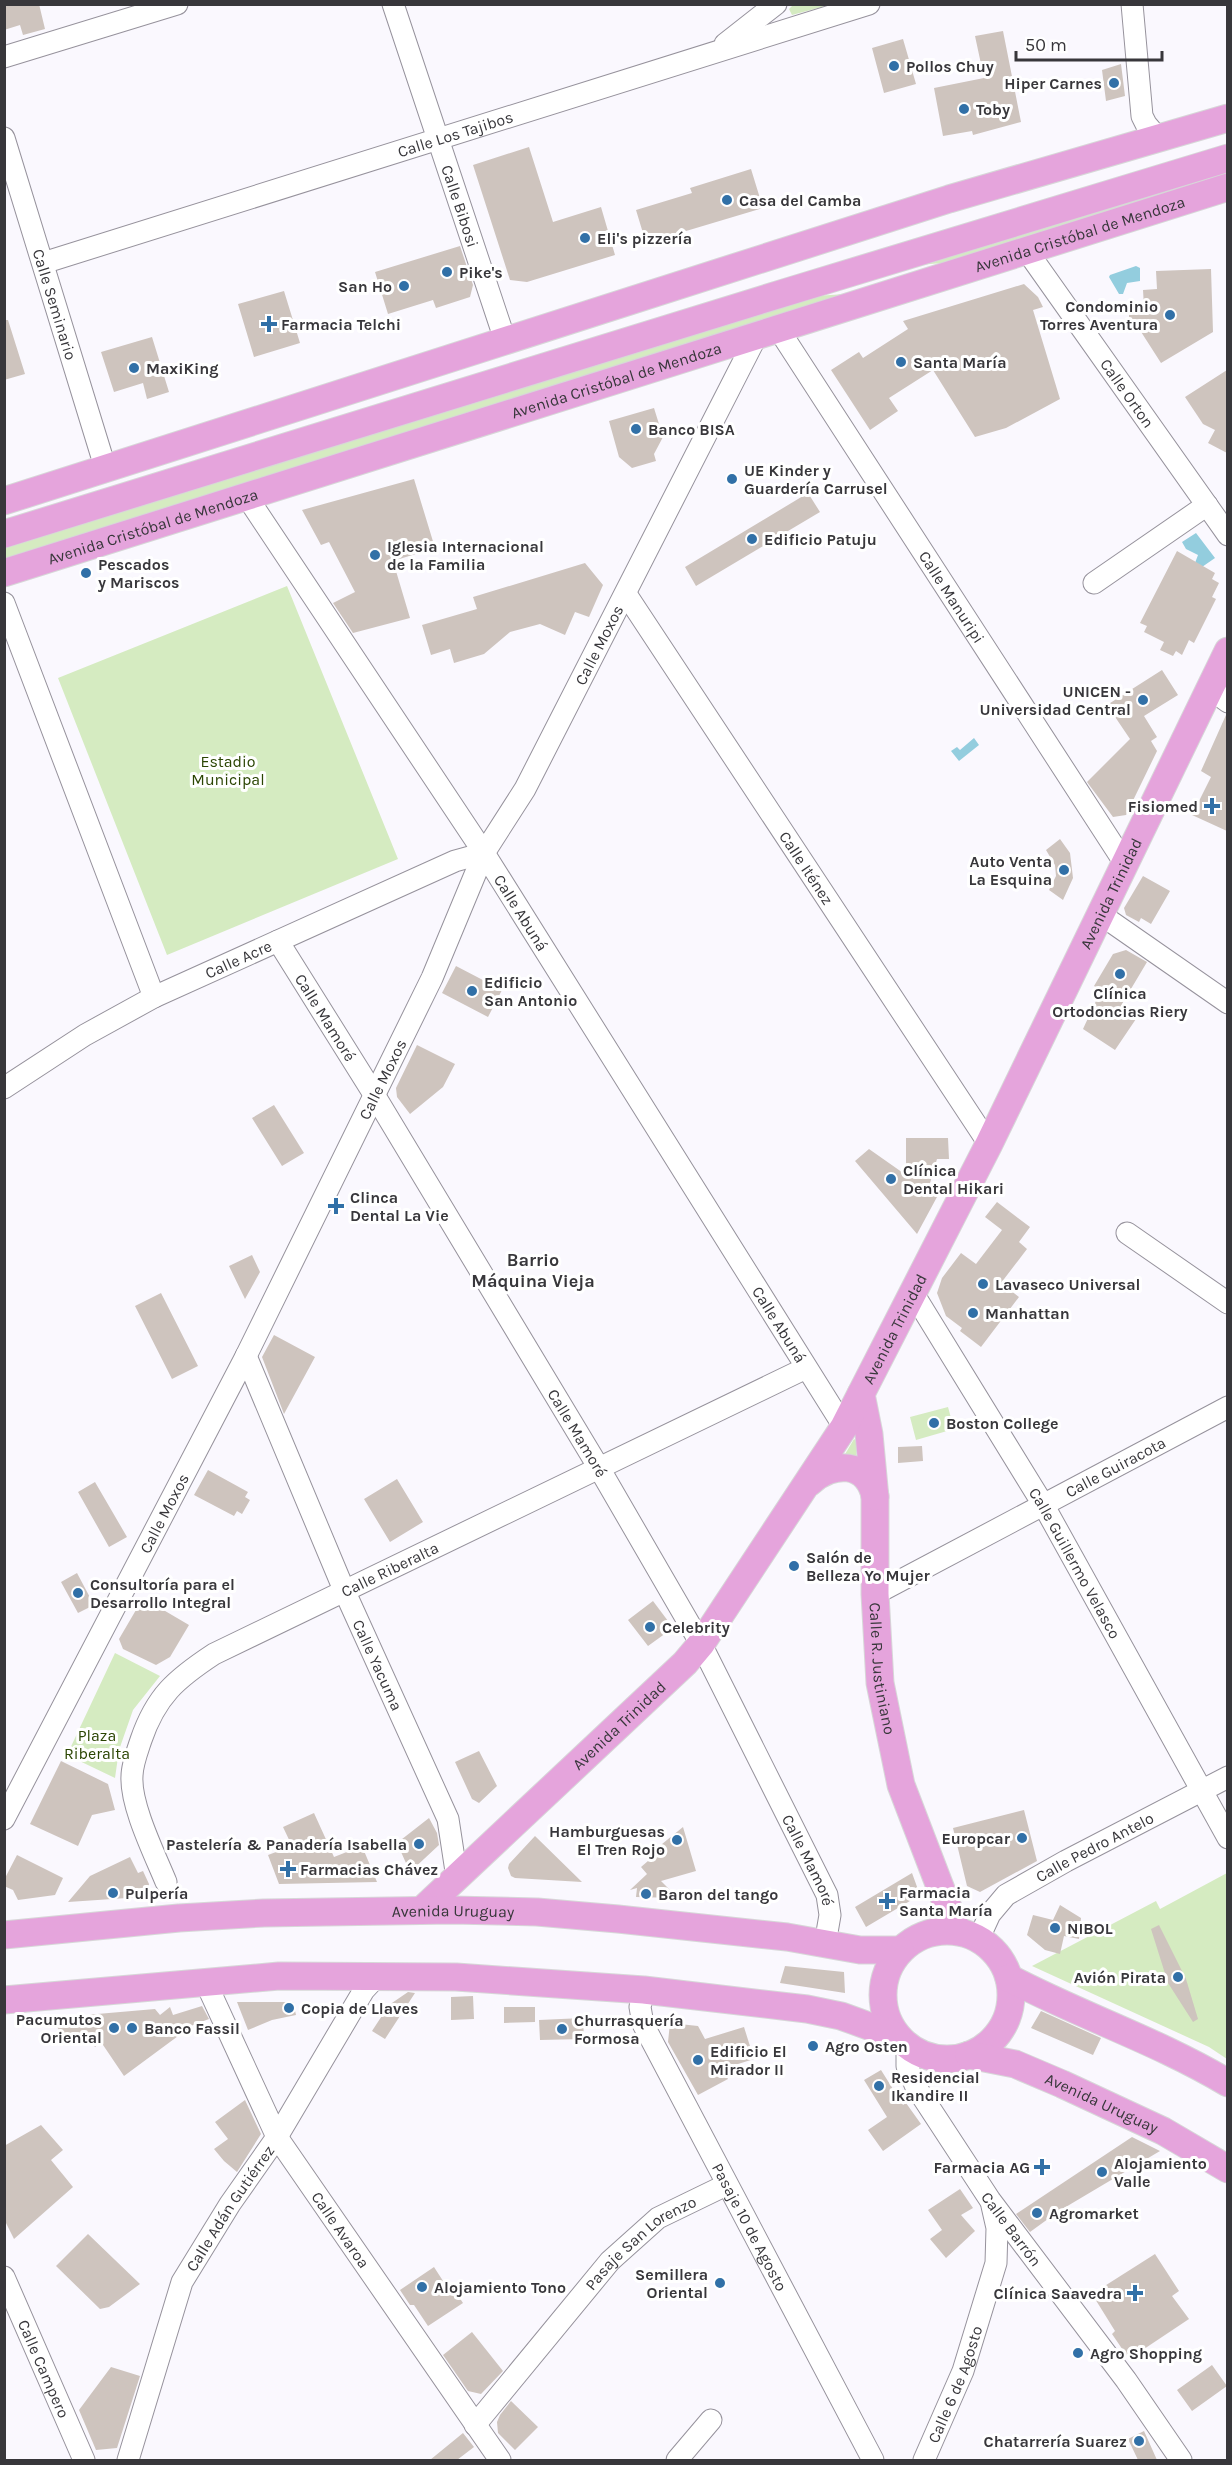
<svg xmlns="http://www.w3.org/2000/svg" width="1232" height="2465" font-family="Karla,sans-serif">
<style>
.green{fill:#d5ebc1}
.water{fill:#93cdde}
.building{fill:#cec4be}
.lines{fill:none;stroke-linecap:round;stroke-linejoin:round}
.minor-casing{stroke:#96929c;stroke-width:23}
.major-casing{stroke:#d7d7d8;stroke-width:29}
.minor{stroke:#fff;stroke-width:21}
.major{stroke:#e5a4dc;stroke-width:27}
.poi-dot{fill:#3170a7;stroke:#fff;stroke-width:2}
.labels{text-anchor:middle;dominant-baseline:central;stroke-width:6;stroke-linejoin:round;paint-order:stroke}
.poi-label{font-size:16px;font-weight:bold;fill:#38373b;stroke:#fff;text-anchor:start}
.street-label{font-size:16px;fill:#38373b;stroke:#fff}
.park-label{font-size:16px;fill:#2b4503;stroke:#fff}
.neighbourhood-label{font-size:18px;font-weight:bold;fill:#38373b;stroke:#fff}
</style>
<rect width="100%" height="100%" fill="#faf8fe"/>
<path class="green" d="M793 5V4L829 5 792 15 789 9Z
M1227 165V175L943 263 881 268Z
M845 294 5 559V543L788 298Z
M287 586 398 859 167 955 58 678Z
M948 1407 954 1429 916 1440 910 1417Z
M854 1439 857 1441 856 1464 841 1461Z
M115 1653 160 1676 133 1710 119 1750 115 1778 67 1755Z
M1227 1873V2059L1209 2047 1032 1966 1156 1901 1160 1909Z"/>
<path class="water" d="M1136 266 1140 268V281L1127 283 1123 294H1119L1109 277 1110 275Z
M1196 533 1215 558 1202 567 1195 563 1198 555 1186 549 1182 542Z
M974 738 979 745 959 761 951 751 957 747 960 750Z"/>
<path class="building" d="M4 4H39L45 29 23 35 20 25 4 30Z
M1003 31 1021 122 973 135 972 131 943 136 934 88 984 78 975 36Z
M903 39 916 84 884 93 872 48Z
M1121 64 1125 96 1106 101 1102 70Z
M529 147 553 222 601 207 615 255 527 282 510 280 473 165Z
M751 169 763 208 646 243 636 210 692 193 690 188Z
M460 246 473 285 470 297 436 308 433 300 388 314 375 272Z
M1211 269 1213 332 1161 363 1136 324H1129V307H1144L1143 290 1157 289 1156 271Z
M1024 284 1038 297 1043 307 1033 310 1060 399 1006 428 975 437 933 370 889 398 898 411 870 430 831 370 859 352 863 358 908 329 903 321Z
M284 291 300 343 254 357 238 304Z
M4 320H8L25 374 4 380Z
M152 337 169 392 147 399 143 383 114 392 101 352Z
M1227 370V453L1208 443 1215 430 1203 424 1185 397Z
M654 408 663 437 654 454 656 461 632 468 619 457 609 421Z
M414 479 435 548 393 561 410 618 353 633 333 603 355 592 329 542 321 545 302 510Z
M808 493 820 512 696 586 685 567Z
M1177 551 1215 573 1212 579 1219 583 1212 597 1216 599 1194 643 1189 640 1182 655 1176 651 1173 656 1160 650 1164 642 1144 632 1147 626 1140 623Z
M585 563 603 585 589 617 575 612 565 635 540 624 510 632 484 654 454 663 450 649 431 655 422 625 477 609 473 597Z
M1162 670 1178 695 1144 716 1157 737 1151 741 1157 751 1126 815 1113 817 1087 782 1130 739 1107 705Z
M1226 715H1227V831L1192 815 1211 777 1201 771Z
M1060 839 1070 853 1073 878 1063 900 1049 890 1056 876 1055 865 1046 850Z
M1143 876 1170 891 1151 924 1141 918 1139 922 1126 915 1124 908Z
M1126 950 1147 962 1122 1004 1138 1016 1115 1050 1083 1029 1101 990 1094 986 1113 954Z
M456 966 502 990 488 1017 442 993Z
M417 1045 455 1064 443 1087 410 1114 397 1097 396 1088Z
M274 1105 304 1153 282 1166 252 1118Z
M906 1138H948L949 1159H937L928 1190 937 1197 917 1234 855 1161 869 1149 906 1175Z
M997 1202 1030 1227 1019 1242 1027 1249 1001 1283 1019 1297 981 1347 960 1331 962 1328 946 1316 937 1293 942 1278 961 1253 976 1264 1002 1230 985 1217Z
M252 1255 260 1272 245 1299 229 1266Z
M161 1293 198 1366 172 1379 135 1306Z
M274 1335 315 1357 284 1414 262 1357Z
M922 1446 923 1461 898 1463V1447Z
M208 1470 248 1492 245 1497 250 1500 242 1514 237 1511 234 1516 194 1495Z
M397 1479 423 1522 390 1542 364 1499Z
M95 1482 127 1537 109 1547 78 1492Z
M77 1573 94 1605 78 1613 61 1582Z
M143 1598 189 1625 170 1657 156 1665 123 1649 119 1639Z
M653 1601 668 1621 666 1633 648 1646 628 1620Z
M479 1751 497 1786 479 1803 472 1799 455 1762Z
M61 1761 108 1784 115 1810 92 1815 78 1846 30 1824Z
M1024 1810 1037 1861 980 1892 967 1886 953 1828Z
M314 1813 334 1857 362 1846 377 1882 279 1884 268 1855 292 1846 283 1827Z
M429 1818 437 1833 439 1845 410 1872 397 1843Z
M683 1827 696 1871 661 1881 678 1898 636 1897 637 1888 630 1890 647 1874 641 1867 648 1861 646 1857Z
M535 1836 582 1882 515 1878 511 1876 508 1868 509 1864Z
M17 1855 63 1878 55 1895 18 1900 13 1890 4 1886V1880Z
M130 1857 138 1873 143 1871 149 1884 148 1892 142 1897 68 1902 90 1876Z
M912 1873 920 1895 866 1927 855 1907Z
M1060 1905 1081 1918 1079 1939 1064 1936 1060 1954 1045 1950 1027 1935 1033 1915 1053 1920Z
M1159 1925 1186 1979 1198 2019 1193 2022 1168 1983 1151 1929Z
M785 1966 844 1972 845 1993 780 1983Z
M408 1992 415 1993 385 2039 372 2031 389 2005Z
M473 1996 474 2019 451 2020V1997Z
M237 2002H293L296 2015 272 2020 248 2030Z
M202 2006 209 2019 193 2025 124 2076 101 2042 95 2047 85 2033 69 2045 51 2018 155 2009 160 2015 170 2007 173 2015Z
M504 2007H535V2022L504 2023Z
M1041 2011 1101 2038 1093 2055 1031 2028Z
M583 2018 584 2039 540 2040 539 2020Z
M670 2023 698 2026 705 2039 744 2027 754 2059 722 2069 728 2079 698 2095 668 2042Z
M881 2070 903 2105 906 2103 921 2124 883 2151 868 2130 887 2117 864 2080Z
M245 2100 261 2134 237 2172 224 2161 214 2149 228 2139 215 2122Z
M41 2125 63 2150 51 2160 73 2187 14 2239 4 2219V2146Z
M1132 2137 1160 2151 1059 2211 1030 2232 1016 2214Z
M960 2189 973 2208 961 2215 975 2231 946 2258 930 2239 942 2230 928 2210Z
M88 2234 140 2284 109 2307 100 2309 56 2266Z
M1155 2254 1179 2291 1172 2296 1189 2319 1129 2359 1112 2334 1115 2331 1092 2294Z
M434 2267 445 2284 449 2282 463 2303 428 2326 414 2305H410L400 2290Z
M472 2332 503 2371 481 2394 468 2391 443 2355Z
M1212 2365 1227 2386 1192 2411 1177 2390Z
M111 2367 140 2376 117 2448 96 2450 79 2410Z
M511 2401 538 2427 515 2450 498 2433 497 2422 500 2415Z
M1144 2431 1157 2460H1138L1128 2439Z
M463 2433 474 2447 457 2460H430Z"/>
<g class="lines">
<defs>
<g id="minor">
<path id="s1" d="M393 4 505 340"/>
<path d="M1132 4 1142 116 1146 124 1158 138"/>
<path d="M725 44 776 4"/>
<path d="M4 57 177 4"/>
<path id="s2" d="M4 138 106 470"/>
<path id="s3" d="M1027 251 1228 535"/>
<path id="s4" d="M43 263 869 4"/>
<path id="s5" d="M779 330 1124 862"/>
<path id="s6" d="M247 497 484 853 844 1427"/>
<path d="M1094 583 1207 505"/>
<path id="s7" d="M626 594 989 1144"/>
<path d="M4 603 154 997"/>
<path d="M1210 689 1228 702"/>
<path d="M1100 914 1228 1003"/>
<path id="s8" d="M278 941 375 1096 599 1468 701 1644 827 1895 830 1915 825 1944"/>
<path id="s9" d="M4 1088 85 1035 154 997 455 861 484 853"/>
<path d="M1127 1233 1228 1303"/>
<path id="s10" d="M913 1293 1044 1506 1228 1838"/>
<path id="s11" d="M246 1356 344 1590 448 1819 457 1878"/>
<path id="s12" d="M875 1594 1228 1407"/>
<path id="s13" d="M4 1819 246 1356 432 978 484 853 525 789 756 337"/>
<path id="s14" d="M166 1882C155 1855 130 1805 132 1776 132 1765 137 1752 141 1740 156 1696 176 1679 214 1654L806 1368"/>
<path id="s15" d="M979 1938 990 1914 1006 1895 1066 1861 1228 1777"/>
<path id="s16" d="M206 1983 277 2137 500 2460"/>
<path id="s17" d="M644 1990 640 2007 643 2024 873 2460"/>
<path id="s18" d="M907 2046V2066L916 2087 990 2200 1126 2380 1181 2460"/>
<path id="s19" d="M4 2277 84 2460"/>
<path id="s20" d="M475 2425 610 2261 658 2218 726 2185"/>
<path id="s21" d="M128 2460 182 2282 230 2204 277 2137 364 1990 378 1975"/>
<path d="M677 2460 711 2420"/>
<path id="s22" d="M924 2460 963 2371 996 2263 997 2228 992 2206"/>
</g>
<g id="major">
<path d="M4 501 949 199 1228 118"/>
<path d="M4 534 787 292 1228 158"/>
<path id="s23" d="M4 573 1228 187"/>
<path id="s24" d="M861 1394 869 1434 875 1498V1594L880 1683 901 1785 957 1931"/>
<path d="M810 1482C833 1461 867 1461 875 1496"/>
<path id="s25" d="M422 1910 685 1663 701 1644 844 1427 989 1144 1228 651"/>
<circle cx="947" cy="1995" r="64"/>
<path id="s26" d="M4 1935 179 1918 264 1913 452 1910 537 1912 618 1919 787 1937 860 1950H900"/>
<path d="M1009 1978C1081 2016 1158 2041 1228 2083"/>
<path d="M4 2000 279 1976 456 1977 644 1990 807 2009 841 2016 896 2036"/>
<path id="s27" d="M969 2055 1015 2064 1062 2084 1163 2131 1228 2169"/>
</g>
</defs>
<use href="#minor" class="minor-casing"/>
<use href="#major" class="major-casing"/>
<use href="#minor" class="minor"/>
<use href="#major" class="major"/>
</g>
<g class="poi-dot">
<circle cx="894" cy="66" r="6"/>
<circle cx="1114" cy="83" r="6"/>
<circle cx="964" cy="109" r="6"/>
<circle cx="727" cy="200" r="6"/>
<circle cx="585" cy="238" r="6"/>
<circle cx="447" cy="272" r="6"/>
<circle cx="404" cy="286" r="6"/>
<circle cx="1170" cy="315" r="6"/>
<path d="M266 315h6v6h6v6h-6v6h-6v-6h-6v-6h6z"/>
<circle cx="901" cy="362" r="6"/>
<circle cx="134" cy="368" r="6"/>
<circle cx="636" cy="429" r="6"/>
<circle cx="732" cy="479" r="6"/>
<circle cx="752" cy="539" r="6"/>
<circle cx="375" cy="555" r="6"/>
<circle cx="86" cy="573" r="6"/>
<circle cx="1143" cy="700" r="6"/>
<path d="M1209 797h6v6h6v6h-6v6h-6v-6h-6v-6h6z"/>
<circle cx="1064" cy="870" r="6"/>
<circle cx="1120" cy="974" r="6"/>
<circle cx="472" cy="991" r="6"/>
<circle cx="891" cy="1179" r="6"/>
<path d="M333 1197h6v6h6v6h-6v6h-6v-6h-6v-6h6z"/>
<circle cx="983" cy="1284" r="6"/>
<circle cx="973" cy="1313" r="6"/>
<circle cx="934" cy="1423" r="6"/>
<circle cx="794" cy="1566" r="6"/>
<circle cx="78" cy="1593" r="6"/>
<circle cx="650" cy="1627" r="6"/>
<circle cx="1022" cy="1838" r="6"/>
<circle cx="677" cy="1840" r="6"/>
<circle cx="419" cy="1844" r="6"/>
<path d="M285 1860h6v6h6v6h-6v6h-6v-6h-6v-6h6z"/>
<circle cx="113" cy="1893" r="6"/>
<circle cx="646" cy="1894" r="6"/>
<path d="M884 1892h6v6h6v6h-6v6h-6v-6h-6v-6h6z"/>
<circle cx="1055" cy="1928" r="6"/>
<circle cx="1178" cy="1977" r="6"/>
<circle cx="289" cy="2008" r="6"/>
<circle cx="114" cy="2028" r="6"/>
<circle cx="132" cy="2028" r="6"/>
<circle cx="562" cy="2029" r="6"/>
<circle cx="813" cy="2046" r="6"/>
<circle cx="698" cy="2060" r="6"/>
<circle cx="879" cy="2086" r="6"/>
<path d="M1039 2158h6v6h6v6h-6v6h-6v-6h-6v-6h6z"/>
<circle cx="1102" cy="2172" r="6"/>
<circle cx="1037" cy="2213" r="6"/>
<circle cx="720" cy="2283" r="6"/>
<circle cx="422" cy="2287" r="6"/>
<path d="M1132 2284h6v6h6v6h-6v6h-6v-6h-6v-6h6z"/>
<circle cx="1078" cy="2353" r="6"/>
<circle cx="1139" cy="2441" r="6"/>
</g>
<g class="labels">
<g class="poi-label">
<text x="906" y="66">Pollos Chuy</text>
<text x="1102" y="83" text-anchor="end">Hiper Carnes</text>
<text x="976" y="109">Toby</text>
<text x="739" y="200">Casa del Camba</text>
<text x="597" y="238">Eli's pizzería</text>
<text x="459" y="272">Pike's</text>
<text x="392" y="286" text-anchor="end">San Ho</text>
<text x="1158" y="306" text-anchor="end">Condominio<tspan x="1158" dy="18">Torres Aventura</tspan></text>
<text x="281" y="324">Farmacia Telchi</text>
<text x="913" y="362">Santa María</text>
<text x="146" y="368">MaxiKing</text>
<text x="648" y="429">Banco BISA</text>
<text x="744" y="470">UE Kinder y<tspan x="744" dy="18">Guardería Carrusel</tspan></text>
<text x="764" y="539">Edificio Patuju</text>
<text x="387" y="546">Iglesia Internacional<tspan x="387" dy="18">de la Familia</tspan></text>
<text x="98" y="564">Pescados<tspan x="98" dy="18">y Mariscos</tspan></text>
<text x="1131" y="691" text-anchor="end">UNICEN -<tspan x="1131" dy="18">Universidad Central</tspan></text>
<text x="1198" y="806" text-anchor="end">Fisiomed</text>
<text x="1052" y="861" text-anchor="end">Auto Venta<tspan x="1052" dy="18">La Esquina</tspan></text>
<text x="484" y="982">Edificio<tspan x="484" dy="18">San Antonio</tspan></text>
<text x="1120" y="993" text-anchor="middle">Clínica<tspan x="1120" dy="18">Ortodoncias Riery</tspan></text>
<text x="903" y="1170">Clínica<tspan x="903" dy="18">Dental Hikari</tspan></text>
<text x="350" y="1197">Clinca<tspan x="350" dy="18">Dental La Vie</tspan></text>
<text x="995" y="1284">Lavaseco Universal</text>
<text x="985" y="1313">Manhattan</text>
<text x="946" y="1423">Boston College</text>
<text x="806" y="1557">Salón de<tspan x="806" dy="18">Belleza Yo Mujer</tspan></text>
<text x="90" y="1584">Consultoría para el<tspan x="90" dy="18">Desarrollo Integral</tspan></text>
<text x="662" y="1627">Celebrity</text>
<text x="665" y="1831" text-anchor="end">Hamburguesas<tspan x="665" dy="18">El Tren Rojo</tspan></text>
<text x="1010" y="1838" text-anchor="end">Europcar</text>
<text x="407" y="1844" text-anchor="end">Pastelería &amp; Panadería Isabella</text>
<text x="300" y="1869">Farmacias Chávez</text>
<text x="899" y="1892">Farmacia<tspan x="899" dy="18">Santa María</tspan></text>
<text x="125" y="1893">Pulpería</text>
<text x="658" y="1894">Baron del tango</text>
<text x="1067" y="1928">NIBOL</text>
<text x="1166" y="1977" text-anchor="end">Avión Pirata</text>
<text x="301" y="2008">Copia de Llaves</text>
<text x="102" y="2019" text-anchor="end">Pacumutos<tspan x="102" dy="18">Oriental</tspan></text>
<text x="574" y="2020">Churrasquería<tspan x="574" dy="18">Formosa</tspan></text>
<text x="144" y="2028">Banco Fassil</text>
<text x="825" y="2046">Agro Osten</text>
<text x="710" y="2051">Edificio El<tspan x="710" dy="18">Mirador II</tspan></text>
<text x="891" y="2077">Residencial<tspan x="891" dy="18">Ikandire II</tspan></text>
<text x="1114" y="2163">Alojamiento<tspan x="1114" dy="18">Valle</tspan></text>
<text x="1030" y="2167" text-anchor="end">Farmacia AG</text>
<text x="1049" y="2213">Agromarket</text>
<text x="708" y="2274" text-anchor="end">Semillera<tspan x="708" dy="18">Oriental</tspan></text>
<text x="434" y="2287">Alojamiento Tono</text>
<text x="1122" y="2293" text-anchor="end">Clínica Saavedra</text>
<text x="1090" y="2353">Agro Shopping</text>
<text x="1127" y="2441" text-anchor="end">Chatarrería Suarez</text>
</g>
<g class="street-label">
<text stroke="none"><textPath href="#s4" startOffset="432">Calle Los Tajibos</textPath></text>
<text stroke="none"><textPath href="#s1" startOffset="213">Calle Bibosi</textPath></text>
<text stroke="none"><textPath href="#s23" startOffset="1128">Avenida Cristóbal de Mendoza</textPath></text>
<text stroke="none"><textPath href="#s2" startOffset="174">Calle Seminario</textPath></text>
<text stroke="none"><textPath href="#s23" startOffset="642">Avenida Cristóbal de Mendoza</textPath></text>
<text stroke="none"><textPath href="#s3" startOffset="174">Calle Orton</textPath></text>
<text stroke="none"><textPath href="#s23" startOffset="156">Avenida Cristóbal de Mendoza</textPath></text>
<text stroke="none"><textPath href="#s5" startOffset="318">Calle Manuripi</textPath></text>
<text stroke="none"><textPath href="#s13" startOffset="1317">Calle Moxos</textPath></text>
<text stroke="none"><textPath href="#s7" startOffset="328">Calle Iténez</textPath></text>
<text stroke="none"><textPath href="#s25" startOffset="1242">Avenida Trinidad</textPath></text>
<text stroke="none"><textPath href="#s6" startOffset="498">Calle Abuná</textPath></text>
<text stroke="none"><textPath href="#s9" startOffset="268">Calle Acre</textPath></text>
<text stroke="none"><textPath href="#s8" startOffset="90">Calle Mamoré</textPath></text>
<text stroke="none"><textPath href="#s13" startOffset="831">Calle Moxos</textPath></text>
<text stroke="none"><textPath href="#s6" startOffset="984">Calle Abuná</textPath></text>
<text stroke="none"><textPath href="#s25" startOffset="756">Avenida Trinidad</textPath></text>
<text stroke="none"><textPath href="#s8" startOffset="576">Calle Mamoré</textPath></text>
<text stroke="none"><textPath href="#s12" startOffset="272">Calle Guiracota</textPath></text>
<text stroke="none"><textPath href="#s13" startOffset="345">Calle Moxos</textPath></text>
<text stroke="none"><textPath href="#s10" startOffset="315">Calle Guillermo Velasco</textPath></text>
<text stroke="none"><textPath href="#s14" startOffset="460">Calle Riberalta</textPath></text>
<text stroke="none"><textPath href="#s11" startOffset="336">Calle Yacuma</textPath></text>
<text stroke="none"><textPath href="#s24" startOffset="276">Calle R. Justiniano</textPath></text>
<text stroke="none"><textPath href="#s25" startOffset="270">Avenida Trinidad</textPath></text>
<text stroke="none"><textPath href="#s15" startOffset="152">Calle Pedro Antelo</textPath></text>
<text stroke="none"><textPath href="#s8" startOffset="1062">Calle Mamoré</textPath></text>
<text stroke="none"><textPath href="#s26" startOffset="450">Avenida Uruguay</textPath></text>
<text stroke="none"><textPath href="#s27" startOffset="142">Avenida Uruguay</textPath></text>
<text stroke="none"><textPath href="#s21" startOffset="274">Calle Adán Gutiérrez</textPath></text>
<text stroke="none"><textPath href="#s17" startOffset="264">Pasaje 10 de Agosto</textPath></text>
<text stroke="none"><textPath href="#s16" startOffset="282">Calle Avaroa</textPath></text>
<text stroke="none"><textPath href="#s18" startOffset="214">Calle Barrón</textPath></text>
<text stroke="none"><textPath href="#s20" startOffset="248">Pasaje San Lorenzo</textPath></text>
<text stroke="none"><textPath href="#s19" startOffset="100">Calle Campero</textPath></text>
<text stroke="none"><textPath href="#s22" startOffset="82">Calle 6 de Agosto</textPath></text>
</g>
<g class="park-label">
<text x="228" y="761">Estadio<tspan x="228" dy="18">Municipal</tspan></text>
<text x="97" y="1735">Plaza<tspan x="97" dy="18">Riberalta</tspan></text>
</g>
<g class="neighbourhood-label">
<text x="533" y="1260">Barrio<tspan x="533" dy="21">Máquina Vieja</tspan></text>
</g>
</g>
<rect width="1232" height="2465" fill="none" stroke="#38373b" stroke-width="12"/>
<path d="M1016 51v9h146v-9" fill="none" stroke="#38373b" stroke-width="3"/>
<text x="1025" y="51" font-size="18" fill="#38373b" stroke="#ffffff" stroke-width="4.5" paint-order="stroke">50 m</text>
</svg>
